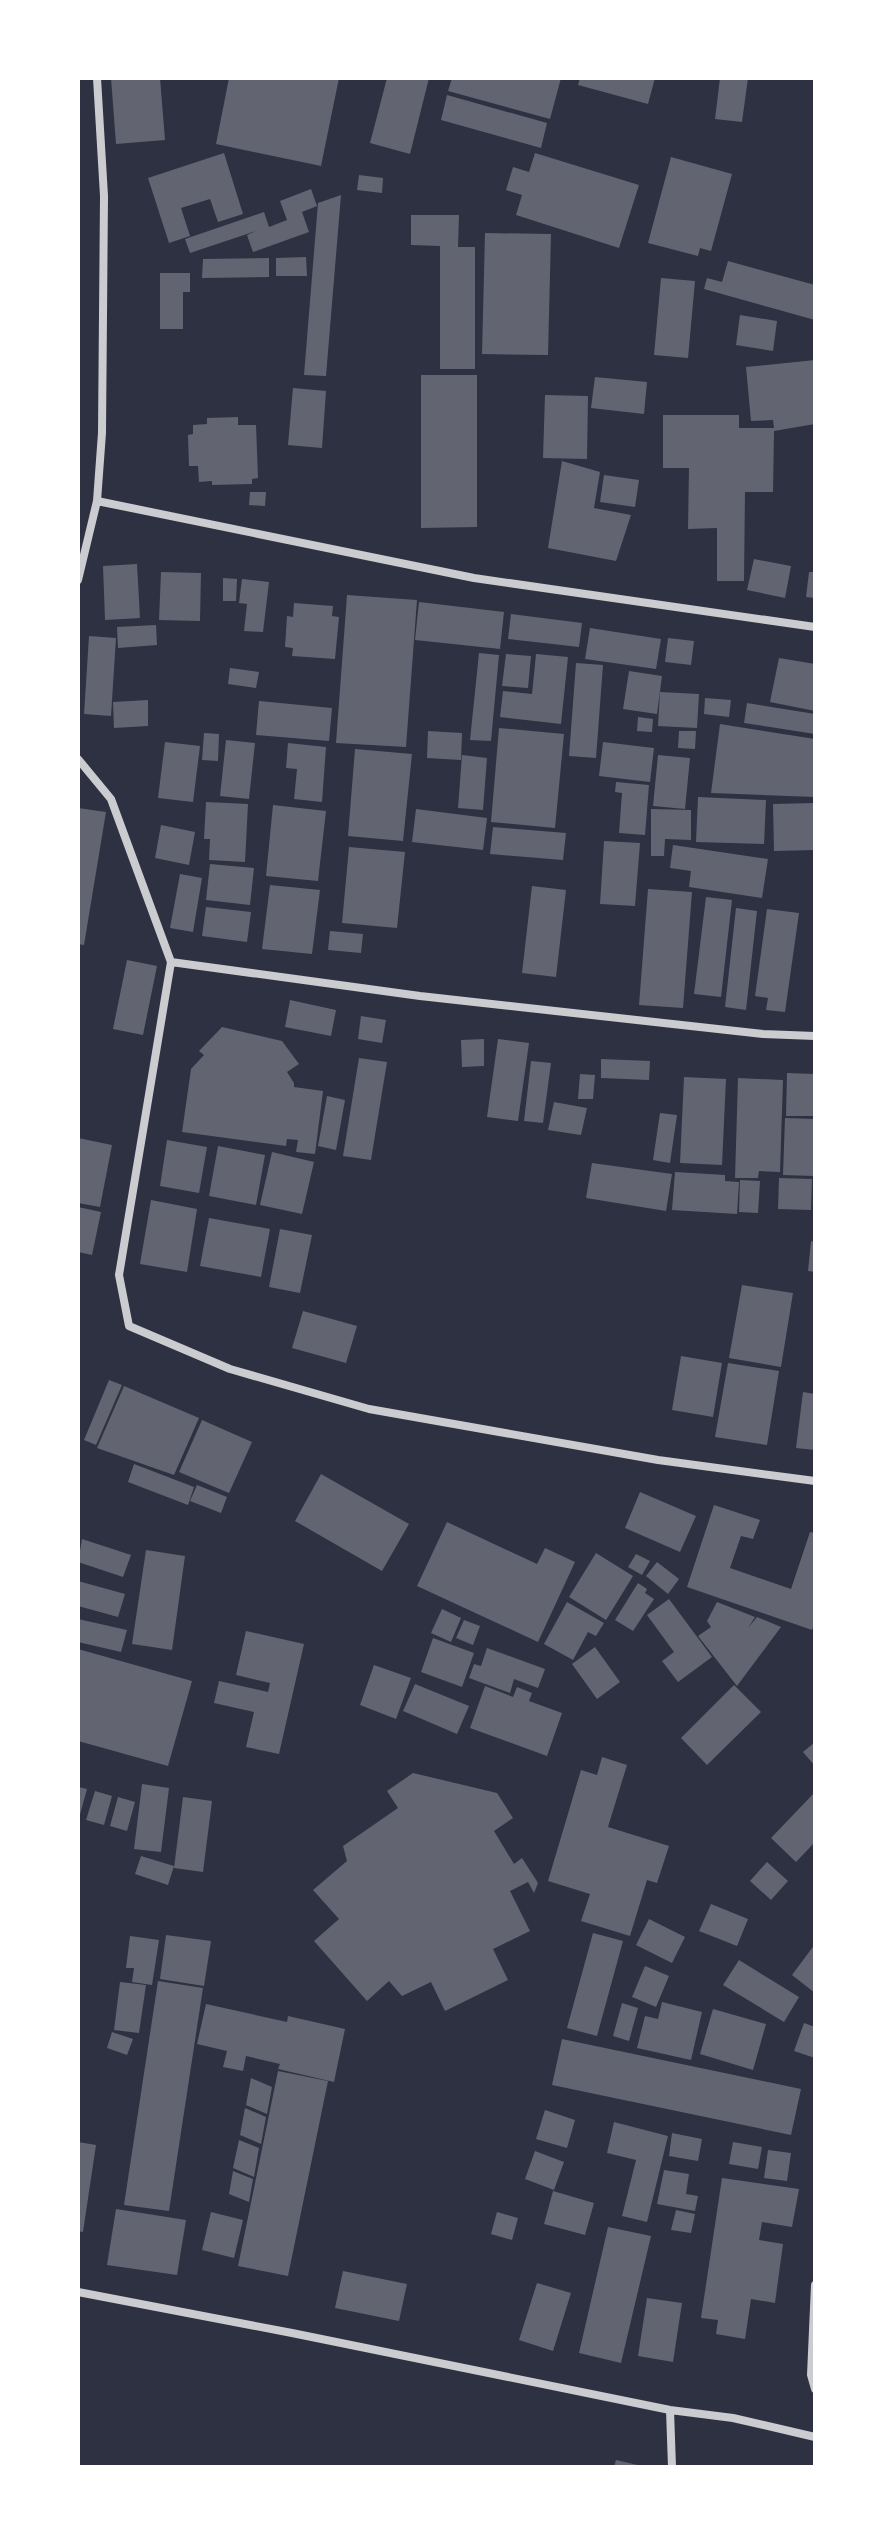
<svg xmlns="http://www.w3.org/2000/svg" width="893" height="2545" font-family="'Asap Condensed',sans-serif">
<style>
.building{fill:#626471}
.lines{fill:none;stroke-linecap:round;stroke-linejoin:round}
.minor{stroke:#caccd0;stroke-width:8}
</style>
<rect width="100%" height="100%" fill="#2d3142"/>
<path class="building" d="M111 78H160L165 140 116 144Z
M229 78H339L321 166 216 144Z
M387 78H429L410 154 370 143Z
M452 78H561L550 119 448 91Z
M580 78H655L648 104 578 85Z
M720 78H748L742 122 715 119Z
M447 95 547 123 541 148 441 120Z
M224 153 243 214 218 222 210 199 181 208 190 236 169 243 148 178Z
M535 153 639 185 619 248 516 215 522 195 506 190 513 167 529 172Z
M671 157 732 174 711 251 700 248 698 256 648 243Z
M359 175 383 178 382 193 357 190Z
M311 189 317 206 302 212 309 232 253 252 247 235 256 231 190 253 185 239 264 212 269 227 287 220 280 201Z
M341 195 326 376 304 375 318 203Z
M411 215H459L458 247H475V369H440V246L411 245Z
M485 233 551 234 548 355 482 354Z
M306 257 307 276H276V258Z
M269 258V277L202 278 203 259Z
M728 261 815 285V320L704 289 707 278 722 282Z
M160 273H190V292H183V329H160Z
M661 278 695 281 688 358 654 355Z
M740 315 777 321 773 351 736 345Z
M815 360V424L774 431 773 492H745L744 581H717V528L688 529 689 468H663V415H739V428H774L773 420 751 421 746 367Z
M421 375H477V527L421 528Z
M595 377 647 382 644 414 591 408Z
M293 388 326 391 322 448 288 445Z
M545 395 588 396 587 459 543 458Z
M238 417V425H256L258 478 252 479V484L212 485V481L199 482 198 466H189L188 435 193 434V425L207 424V418Z
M562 461 600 472 594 508 631 515 616 561 548 548Z
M604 475 639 480 635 507 600 502Z
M250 492H266L265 506 249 505Z
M754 559 791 566 785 598 747 590Z
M137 564 140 618 105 620 103 566Z
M161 572 201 573 200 621 159 620Z
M809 572H815V598L806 597Z
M223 578 237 579 236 601H223Z
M242 579 269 582 263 632 244 631 247 604 239 603Z
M347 595 417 600 406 747 336 743Z
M419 602 504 612 500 649 415 640Z
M294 603 333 606 332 616 339 617 335 659 292 656 293 648 285 647 287 616 293 617Z
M511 614 582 623 579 647 508 639Z
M156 625 157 645 118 648 117 627Z
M590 628 661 639 656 669 585 659Z
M89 636 116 638 111 716 84 714Z
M668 638 694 641 691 665 665 662Z
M479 653 499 655 491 741 470 740Z
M506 654 531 656 528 688 502 686Z
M536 654 568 657 561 724 500 717 503 691 532 694Z
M779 658 815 664V711L770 702Z
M576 663 603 665 596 758 569 756Z
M230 668 259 672 256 688 228 684Z
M629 671 662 676 657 714 623 709Z
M660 692 699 694 697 728 658 726Z
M705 698 731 700 729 717 704 714Z
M148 700V726L114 728 113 702Z
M259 701 332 708 329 741 256 735Z
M747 703 815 714V734L744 723Z
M638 717 653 719 652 732 637 731Z
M720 724 815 739V797L711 793Z
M499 728 564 734 555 828 491 822Z
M428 731 462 733 461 760 427 758Z
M679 731H696L695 749 678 748Z
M204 733 219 734 218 761 202 760Z
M226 740 255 743 249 799 220 796Z
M165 742 200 746 193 802 158 798Z
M603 742 654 748 650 782 599 776Z
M288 743 326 747 322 802 294 799 297 769 286 768Z
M355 749 412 754 403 841 348 836Z
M462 755 487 758 483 810 458 808Z
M658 755 690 758 685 809 653 806Z
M616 782 649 785 645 835 619 833 622 793 615 792Z
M698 797 766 800 764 844 696 842Z
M206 802 248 804 245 862 209 860 210 839H204Z
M815 803V850L774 851 773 804Z
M273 805 326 811 318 881 266 876Z
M78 808 106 812 84 945 78 944Z
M416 809 487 818 483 850 412 842Z
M651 809 691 810V840L665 839 664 856H651Z
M161 825 195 832 189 865 155 858Z
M493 827 566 833 563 860 490 854Z
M604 841 640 843 635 906 600 904Z
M673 845 768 859 762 898 689 887 691 871 670 868Z
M349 847 405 852 397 928 342 923Z
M210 864 254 868 250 905 206 900Z
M180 874 202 878 193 932 170 928Z
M270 885 320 890 312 954 262 949Z
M532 886 566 890 556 977 522 973Z
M648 889 692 892 683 1008 639 1005Z
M706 897 732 900 721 997 694 994Z
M206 907 251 912 247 942 202 936Z
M736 908 757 911 746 1010 725 1007Z
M767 909 799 913 785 1012 766 1010 768 998 755 996Z
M330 931 363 934 361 953 328 950Z
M127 960 157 966 143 1035 113 1029Z
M290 1000 336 1010 331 1036 285 1027Z
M361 1016 386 1020 382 1043 358 1039Z
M222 1027 282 1041 299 1064 287 1072 294 1083V1087L323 1091 315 1154 296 1152 298 1140 287 1139 286 1146 182 1132 191 1069 204 1055 199 1051Z
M484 1039V1066L462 1067 461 1040Z
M498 1039 529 1043 518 1121 487 1117Z
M359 1058 387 1062 371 1160 343 1156Z
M601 1059 650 1061 649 1080 601 1078Z
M531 1061 551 1063 543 1123 524 1121Z
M787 1073 814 1074 813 1116H786Z
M580 1074 595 1075 593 1099H578Z
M684 1077 726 1079 722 1165 680 1163Z
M738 1078 783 1080 780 1172 759 1171 758 1178H735Z
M327 1096 345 1100 336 1150 318 1146Z
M554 1102 587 1108 581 1135 548 1130Z
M660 1113 677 1115 670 1163 653 1160Z
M785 1118 815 1119 813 1176 783 1175Z
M78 1138 112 1145 100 1207 78 1203Z
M167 1140 207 1147 199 1193 160 1186Z
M218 1146 265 1155 256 1205 209 1196Z
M272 1152 314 1162 302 1214 260 1205Z
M592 1163 672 1174 666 1211 586 1198Z
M675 1172 725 1175V1181L739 1182 737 1214 672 1210Z
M779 1178 812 1179 811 1210 778 1209Z
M740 1180 760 1181 758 1213 739 1212Z
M151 1200 197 1209 187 1272 140 1264Z
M78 1207 101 1212 92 1255 78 1252Z
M209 1218 270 1229 261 1277 200 1266Z
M280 1229 312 1235 300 1293 269 1287Z
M811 1241 815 1242V1272L808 1271Z
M742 1285 793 1293 781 1367 729 1358Z
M303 1311 357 1326 346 1363 292 1348Z
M681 1356 722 1363 713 1417 672 1410Z
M728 1363 779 1371 767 1445 715 1437Z
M109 1380 122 1385 96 1445 84 1440Z
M124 1386 199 1418 174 1475 97 1448Z
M803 1392 815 1394V1450L796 1448Z
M202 1420 252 1442 229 1493 179 1472Z
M134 1464 194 1487 188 1505 128 1482Z
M321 1474 409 1524 382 1571 295 1521Z
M197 1485 227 1497 221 1513 190 1501Z
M640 1492 696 1516 680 1552 625 1528Z
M714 1505 760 1520 753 1539 741 1536 730 1568 791 1589 810 1532 815 1533V1621L812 1630 687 1587Z
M447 1522 537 1564 545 1548 575 1562 538 1642 417 1586Z
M82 1539 131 1555 123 1577 78 1562Z
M146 1550 185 1556 172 1650 132 1644Z
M596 1553 633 1576 606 1620 569 1597Z
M636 1554 650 1561 642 1575 628 1567Z
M657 1562 679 1579 668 1594 646 1576Z
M78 1581 125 1594 118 1617 78 1606Z
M638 1583 647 1589 645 1593 654 1599 633 1631 615 1620Z
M669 1599 712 1657 678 1682 662 1661 674 1652 647 1615Z
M567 1602 604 1623 596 1636 588 1632 573 1660 544 1644Z
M717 1602 755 1617 748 1628 757 1617 781 1627 737 1686 698 1636 711 1627 707 1621Z
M442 1609 461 1618 451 1642 431 1633Z
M78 1619 127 1630 121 1652 78 1642Z
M464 1620 480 1626 473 1645 456 1638Z
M246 1631 304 1644 279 1754 246 1747 254 1712 214 1703 219 1681 268 1692 270 1683 236 1675Z
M433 1638 474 1653 462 1687 421 1672Z
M595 1647 620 1682 597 1699 572 1664Z
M487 1648 545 1669 538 1688 514 1679 510 1693 469 1678 474 1664 481 1666Z
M78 1649 192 1681 168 1766 78 1741Z
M374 1665 411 1678 396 1719 360 1705Z
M415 1684 469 1706 457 1734 403 1711Z
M734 1685 761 1712 707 1765 681 1738Z
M485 1686 513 1697 517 1687 532 1693 529 1701 562 1713 547 1756 470 1728Z
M815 1742V1766L803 1752Z
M602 1757 627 1765 608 1827 669 1846 657 1883 647 1880 630 1936 581 1921 590 1894 548 1881 581 1770 597 1775Z
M413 1773 497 1793 513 1818 494 1831 514 1864 522 1858 538 1883 534 1893 528 1882 510 1891 530 1931 493 1949 508 1980 445 2011 431 1982 402 1996 389 1981 367 2001 314 1941 339 1919 313 1890 347 1861 343 1846 398 1808 387 1791Z
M142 1784 169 1788 161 1852 134 1849Z
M78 1787 87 1789 79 1818H78Z
M95 1791 112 1796 104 1825 86 1820Z
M815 1792V1842L796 1862 771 1838Z
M118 1797 135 1802 127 1831 110 1826Z
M183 1797 212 1801 203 1872 174 1868Z
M141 1856 174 1866 168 1885 135 1874Z
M767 1862 788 1881 771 1900 750 1881Z
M711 1904 748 1919 737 1946 699 1931Z
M649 1919 685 1937 672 1963 636 1945Z
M593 1933 623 1941 597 2036 567 2028Z
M166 1935 211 1941 204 1986 160 1979Z
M130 1936 159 1940 152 1985 132 1982 134 1968H126Z
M815 1944V1993L792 1975Z
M739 1960 799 1997 784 2022 723 1985Z
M645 1966 669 1976 656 2007 632 1997Z
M158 1981 203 1988 169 2211 124 2205Z
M120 1982 146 1985 139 2033 114 2030Z
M662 2002 702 2012 691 2060 637 2048 645 2016 658 2019Z
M622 2003 638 2008 629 2041 613 2036Z
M206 2004 287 2022 288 2016 345 2029 334 2082 278 2069 280 2064 246 2056 243 2071 223 2067 227 2051 197 2044Z
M713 2009 766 2024 753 2070 700 2054Z
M804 2023 815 2027V2058L794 2051Z
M112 2032 133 2039 127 2055 107 2048Z
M562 2039 801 2089 791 2135 552 2085Z
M278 2071 328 2081 288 2276 238 2266Z
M251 2078 272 2087 267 2114 246 2105Z
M245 2108 266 2117 261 2144 240 2135Z
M545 2110 575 2120 567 2148 536 2139Z
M614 2122 668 2136 647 2222 622 2216 636 2160 607 2153Z
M672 2133 702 2139 698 2161 669 2156Z
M239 2140 259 2148 254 2177 233 2168Z
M78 2142 96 2145 83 2232 78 2231Z
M733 2142 762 2147 758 2169 729 2164Z
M768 2150 791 2153 787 2181 764 2178Z
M535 2151 564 2162 554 2190 525 2179Z
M664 2170 689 2174 686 2194 698 2196 695 2211 657 2204Z
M233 2171 253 2179 249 2202 229 2194Z
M722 2178 799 2189 792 2227 762 2222 759 2240 783 2244 775 2303 751 2299 745 2339 716 2334 718 2320 701 2318Z
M553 2191 594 2203 585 2235 544 2224Z
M116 2209 186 2220 177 2275 107 2265Z
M676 2210 695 2214 691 2233 671 2230Z
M211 2212 243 2220 234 2258 202 2250Z
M497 2212 518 2218 512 2240 491 2234Z
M608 2227 651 2236 621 2363 579 2353Z
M343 2271 407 2284 399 2321 335 2308Z
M537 2283 571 2293 553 2351 519 2340Z
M647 2298 682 2303 673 2362 638 2356Z
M616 2460 642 2466V2467H614Z"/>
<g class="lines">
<path class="minor" d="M97 501 474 578 815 627
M78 580 97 501 102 433 104 196 97 78
M78 759 111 799 171 962 119 1275 129 1326 230 1369 369 1409 658 1460 815 1481
M171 962 420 996 763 1034 815 1036
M815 2285 811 2375 815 2389
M78 2292 292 2333 670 2410 733 2418 815 2437
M670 2410 672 2467"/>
</g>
<rect width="893" height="2545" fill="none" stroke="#ffffff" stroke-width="160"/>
</svg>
